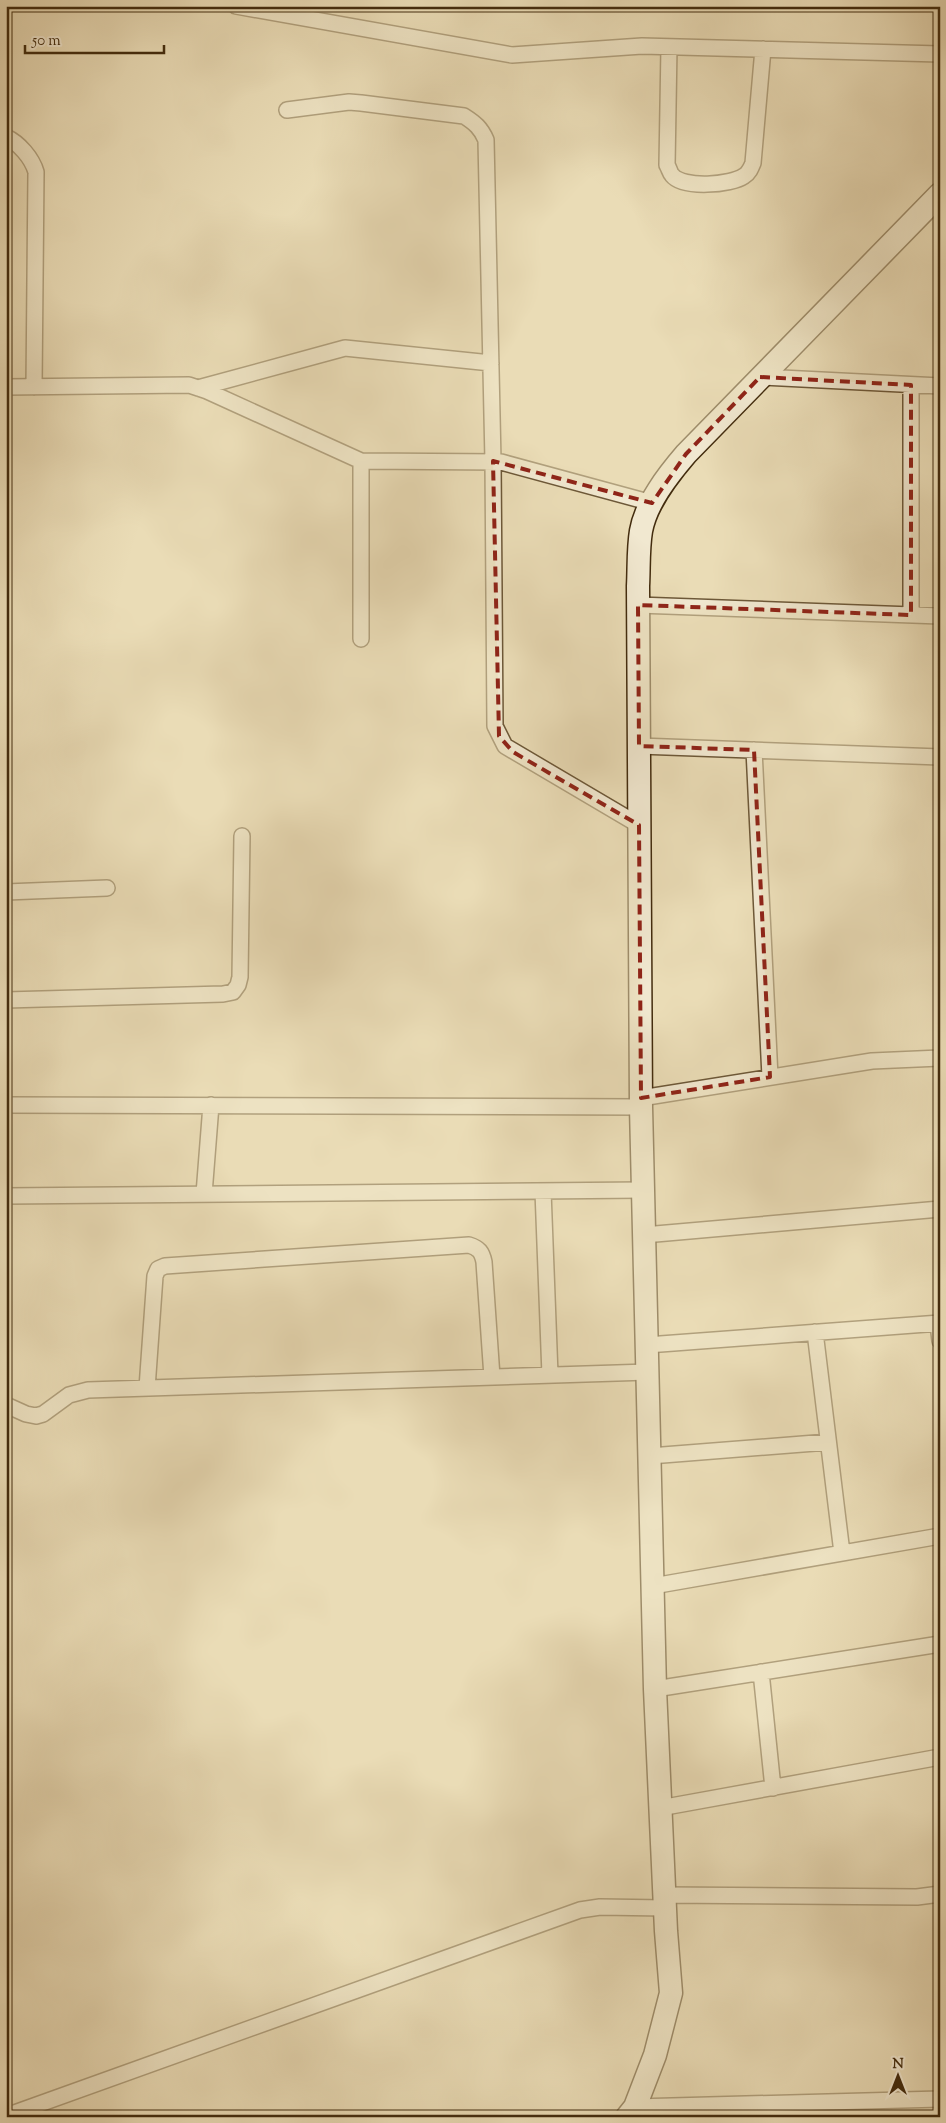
<svg xmlns="http://www.w3.org/2000/svg" width="946" height="2123" font-family="'Sorts Mill Goudy',serif">
<style>
.lines{fill:none;stroke-linecap:round;stroke-linejoin:round}
.street-casing{stroke:#6d5838;stroke-width:18}
.secondary-casing{stroke:#432c0e;stroke-width:25}
.street{stroke:#f1e8d0;stroke-width:15}
.secondary{stroke:#f1e8d0;stroke-width:22}
.marked{fill:none;stroke:#8f2418;stroke-width:4;stroke-dasharray:10 6;stroke-linejoin:round}
</style>
<rect width="100%" height="100%" fill="#eadcb6"/>
<filter id="stains"><feTurbulence type="fractalNoise" baseFrequency=".004" numOctaves="4"/><feColorMatrix values="0 0 0 0 .2 0 0 0 0 .09 0 0 0 0 .02 0 0 0 .5 -.17"/></filter>
<radialGradient id="worn" r=".72"><stop offset=".6" stop-color="#630" stop-opacity="0"/><stop offset="1" stop-color="#630" stop-opacity=".3"/></radialGradient>
<g class="lines">
<defs>
<path id="street" d="M236 6 512 55 642 46 940 54
M669 47 667 165C669 168 670 173 672 175 683 189 731 185 744 176 749 173 751 168 753 163L763 49
M287 110 349 102 361 103 464 116C475 123 481 128 486 140L493 461 495 726 505 746 639 825
M6 137C19 143 32 158 36 172L34 387
M760 377 940 386
M911 385V615
M6 387 189 385 207 391 361 461 501 462 652 503
M198 388 345 348 491 363
M638 605 940 616
M361 639V461
M639 746 940 757
M754 750 770 1077
M6 892 107 888
M6 1000 223 994 233 992 238 985 240 977 242 836
M641 1098 872 1061 940 1058
M6 1105 641 1107
M543 1191 550 1375
M204 1194 211 1105
M6 1196 643 1190
M644 1235 940 1209
M938 1323 940 1341
M815 1332 842 1553
M647 1345 940 1323
M147 1388 155 1276 158 1269 165 1266 469 1245C479 1248 482 1252 484 1262L492 1377
M6 1405 26 1414 36 1416 43 1414 69 1395 88 1390 648 1372
M650 1456 828 1442
M653 1586 940 1536
M761 1672 773 1788
M655 1689 940 1644
M660 1808 940 1757
M664 1895 917 1897 940 1894
M635 2107 940 2099
M6 2116 580 1910 600 1907 665 1908"/>
<path id="secondary" d="M627 2117 635 2107 655 2055 671 1993 666 1931 655 1689 641 1107 638 586C639 568 638 549 641 531 646 503 668 475 686 454L940 194"/>
</defs>
<use href="#street" class="street-casing"/>
<use href="#secondary" class="secondary-casing"/>
<use href="#street" class="street"/>
<use href="#secondary" class="secondary"/>
</g>
<path d="M0 0H946V2123H0ZM760 377 911 385V615L638 605 639 746 754 750 770 1077 641 1098 639 825 513 752 499 736 493 461 652 503 686 454Z" fill="#eadcb6" fill-opacity=".55" fill-rule="evenodd"/>
<path class="marked" d="M760 377 911 385V615L638 605 639 746 754 750 770 1077 641 1098 639 825 513 752 499 736 493 461 652 503 686 454Z"/>
<rect width="946" height="2123" fill="none" stroke="#eadcb6" stroke-width="25"/>
<rect x="8" y="8" width="931" height="2108" fill="none" stroke="#432c0e" stroke-width="2.5"/>
<rect x="12" y="12" width="921" height="2098" fill="none" stroke="#432c0e"/>
<g transform="translate(898 2076)" stroke="#f1e8d0" stroke-width="4" paint-order="stroke">
<path d="M0-4L9 19L0 12L-9 19Z" fill="#432c0e"/>
<text y="-8" font-size="14" font-weight="bold" text-anchor="middle" fill="#432c0e">N</text>
</g>
<path d="M25 45v8h139v-8" fill="none" stroke="#432c0e" stroke-width="2.5"/>
<text x="32" y="45" font-size="15" fill="#432c0e" stroke="#f1e8d0" stroke-width="4" paint-order="stroke">50 m</text>
<rect width="100%" height="100%" filter="url(#stains)"/>
<rect width="100%" height="100%" fill="url(#worn)"/>
</svg>
